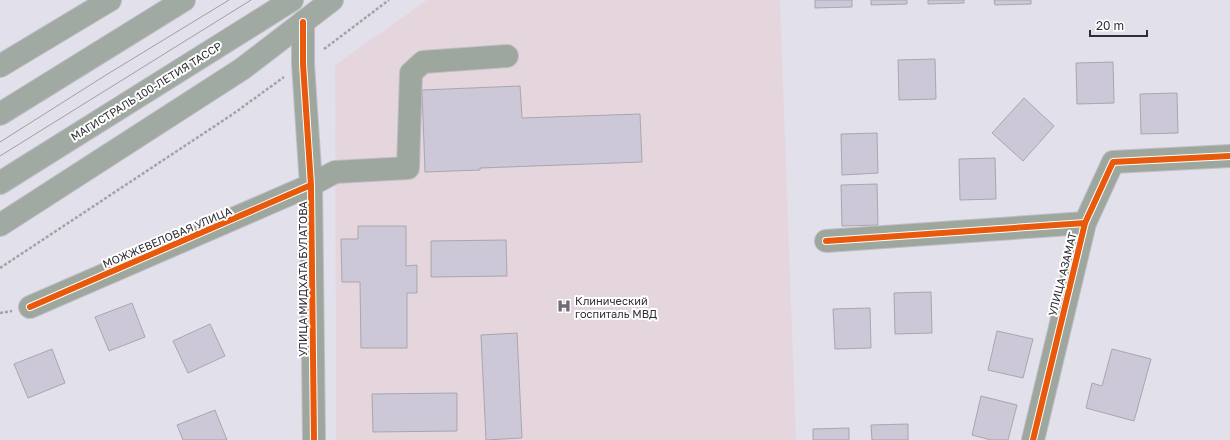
<svg xmlns="http://www.w3.org/2000/svg" width="1230" height="440" font-family="'Golos Text',sans-serif">
<style>
.medical{fill:#e5d6de}
.building{fill:#ccc8d7;stroke:#a8a6ae}
.lines{fill:none;stroke-linecap:round;stroke-linejoin:round}
.minor-casing{stroke:#bfbdc5;stroke-width:24}
.major-casing{stroke:#bfbdc5;stroke-width:24}
.path{stroke:#a1a4a2;stroke-width:2.5;stroke-dasharray:3 2;stroke-linecap:butt}
.minor{stroke:#9ea79e;stroke-width:22}
.major{stroke:#a1a9a3;stroke-width:22}
.tram{stroke:#9ea1a0;stroke-width:1}
.cycleway-casing{stroke:#fff;stroke-width:8}
.cycleway{stroke:#e8590c;stroke-width:6}
.labels{text-anchor:middle;dominant-baseline:central;stroke-width:4;stroke-linejoin:round;paint-order:stroke}
.street-label{font-size:11px;fill:#302e35;stroke:#fff}
.poi-label{font-size:11px;fill:#302e35;stroke:#fff;text-anchor:start}
</style>
<rect width="100%" height="100%" fill="#e2e0ea"/>
<path class="medical" d="M427 0H780L796 440H336L335 65Z"/>
<path class="building" d="M815 0H852V7L815 8Z
M871 0H907V4L871 5Z
M928 0H964V3L928 4Z
M994 0H1031V4L995 5Z
M935 59 936 99 899 100 898 60Z
M1113 62 1114 103 1077 104 1076 63Z
M520 86 522 118 640 114 642 162 480 168V170L425 172 422 90Z
M1177 93 1178 133 1141 134 1140 94Z
M1024 98 1054 126 1023 161 992 133Z
M877 133 878 173 842 175 841 134Z
M995 158 996 199 960 200 959 159Z
M877 184 878 225 842 226 841 185Z
M358 226H406V266L417 265V293H407V348H361L360 282H342L341 239H358Z
M506 240 507 276 431 277V241Z
M931 292 932 333 895 334 894 293Z
M132 303 145 337 109 351 95 317Z
M870 308 871 348 835 349 833 309Z
M210 324 225 356 188 373 173 341Z
M997 331 1033 339 1023 378 988 370Z
M517 333 522 438 486 440 481 335Z
M52 349 65 383 28 398 14 364Z
M1112 349 1151 359 1134 421 1086 408 1092 383 1102 386Z
M457 393V431L373 432 372 394Z
M981 396 1017 405 1008 440H991L972 435Z
M215 410 227 440H183L177 425Z
M908 424V440H872L871 425Z
M849 428V440H813V429Z"/>
<g class="lines">
<defs>
<path id="minor" d="M303 22V64L311 185 314 440
M826 241 1085 223
M30 307 311 185 335 172 408 168 411 73 423 62 507 56
M1033 440 1085 223 1113 162 1230 156"/>
<path id="major" d="M0 66 110 0
M0 114 184 0
M0 183 292 0
M0 225 242 69 332 0"/>
</defs>
<use href="#minor" class="minor-casing"/>
<use href="#major" class="major-casing"/>
<path class="path" d="M324 49 389 0
M0 268 233 114 284 77
M0 313 12 311"/>
<use href="#minor" class="minor"/>
<use href="#major" class="major"/>
<path class="tram" d="M0 142 106 75 229 0
M0 156 251 0"/>
<defs>
<path id="cycleway" d="M303 22V64L311 185 314 440
M826 241 1085 223
M30 307 311 185
M1033 440 1085 223 1113 162 1230 156"/>
</defs>
<use href="#cycleway" class="cycleway-casing"/>
<use href="#cycleway" class="cycleway"/>
</g>
<defs>
<symbol id="hospital-bare" viewBox="-9 -9 18 18"><path d="M-5-5h3v3.5h4V-5h3V5h-3V1.5h-4V5h-3Z" fill="#6e6c74" stroke="#fff" stroke-width="2.5" paint-order="stroke"/></symbol>
</defs>
<g fill-rule="evenodd">
<use href="#hospital-bare" x="554" y="296" width="20" height="20"/>
</g>
<g class="labels">
<g class="street-label">
<text transform="translate(146 91) rotate(-32)">МАГИСТРАЛЬ 100-ЛЕТИЯ ТАССР</text>
<text transform="translate(167 237) rotate(-23)">МОЖЖЕВЕЛОВАЯ УЛИЦА</text>
<text transform="translate(1062 274) rotate(-76)">УЛИЦА АЗАМАТ</text>
<text transform="translate(302 279) rotate(-90)">УЛИЦА МИДХАТА БУЛАТОВА</text>
</g>
<g class="poi-label">
<text x="575" y="300">Клинический<tspan x="575" dy="13">госпиталь МВД</tspan></text>
</g>
</g>
<path d="M1090 30v6h57v-6" fill="none" stroke="#302e35" stroke-width="2"/>
<text x="1096" y="30" font-size="12" fill="#302e35" stroke="#ffffff" stroke-width="3" paint-order="stroke">20 m</text>
</svg>
